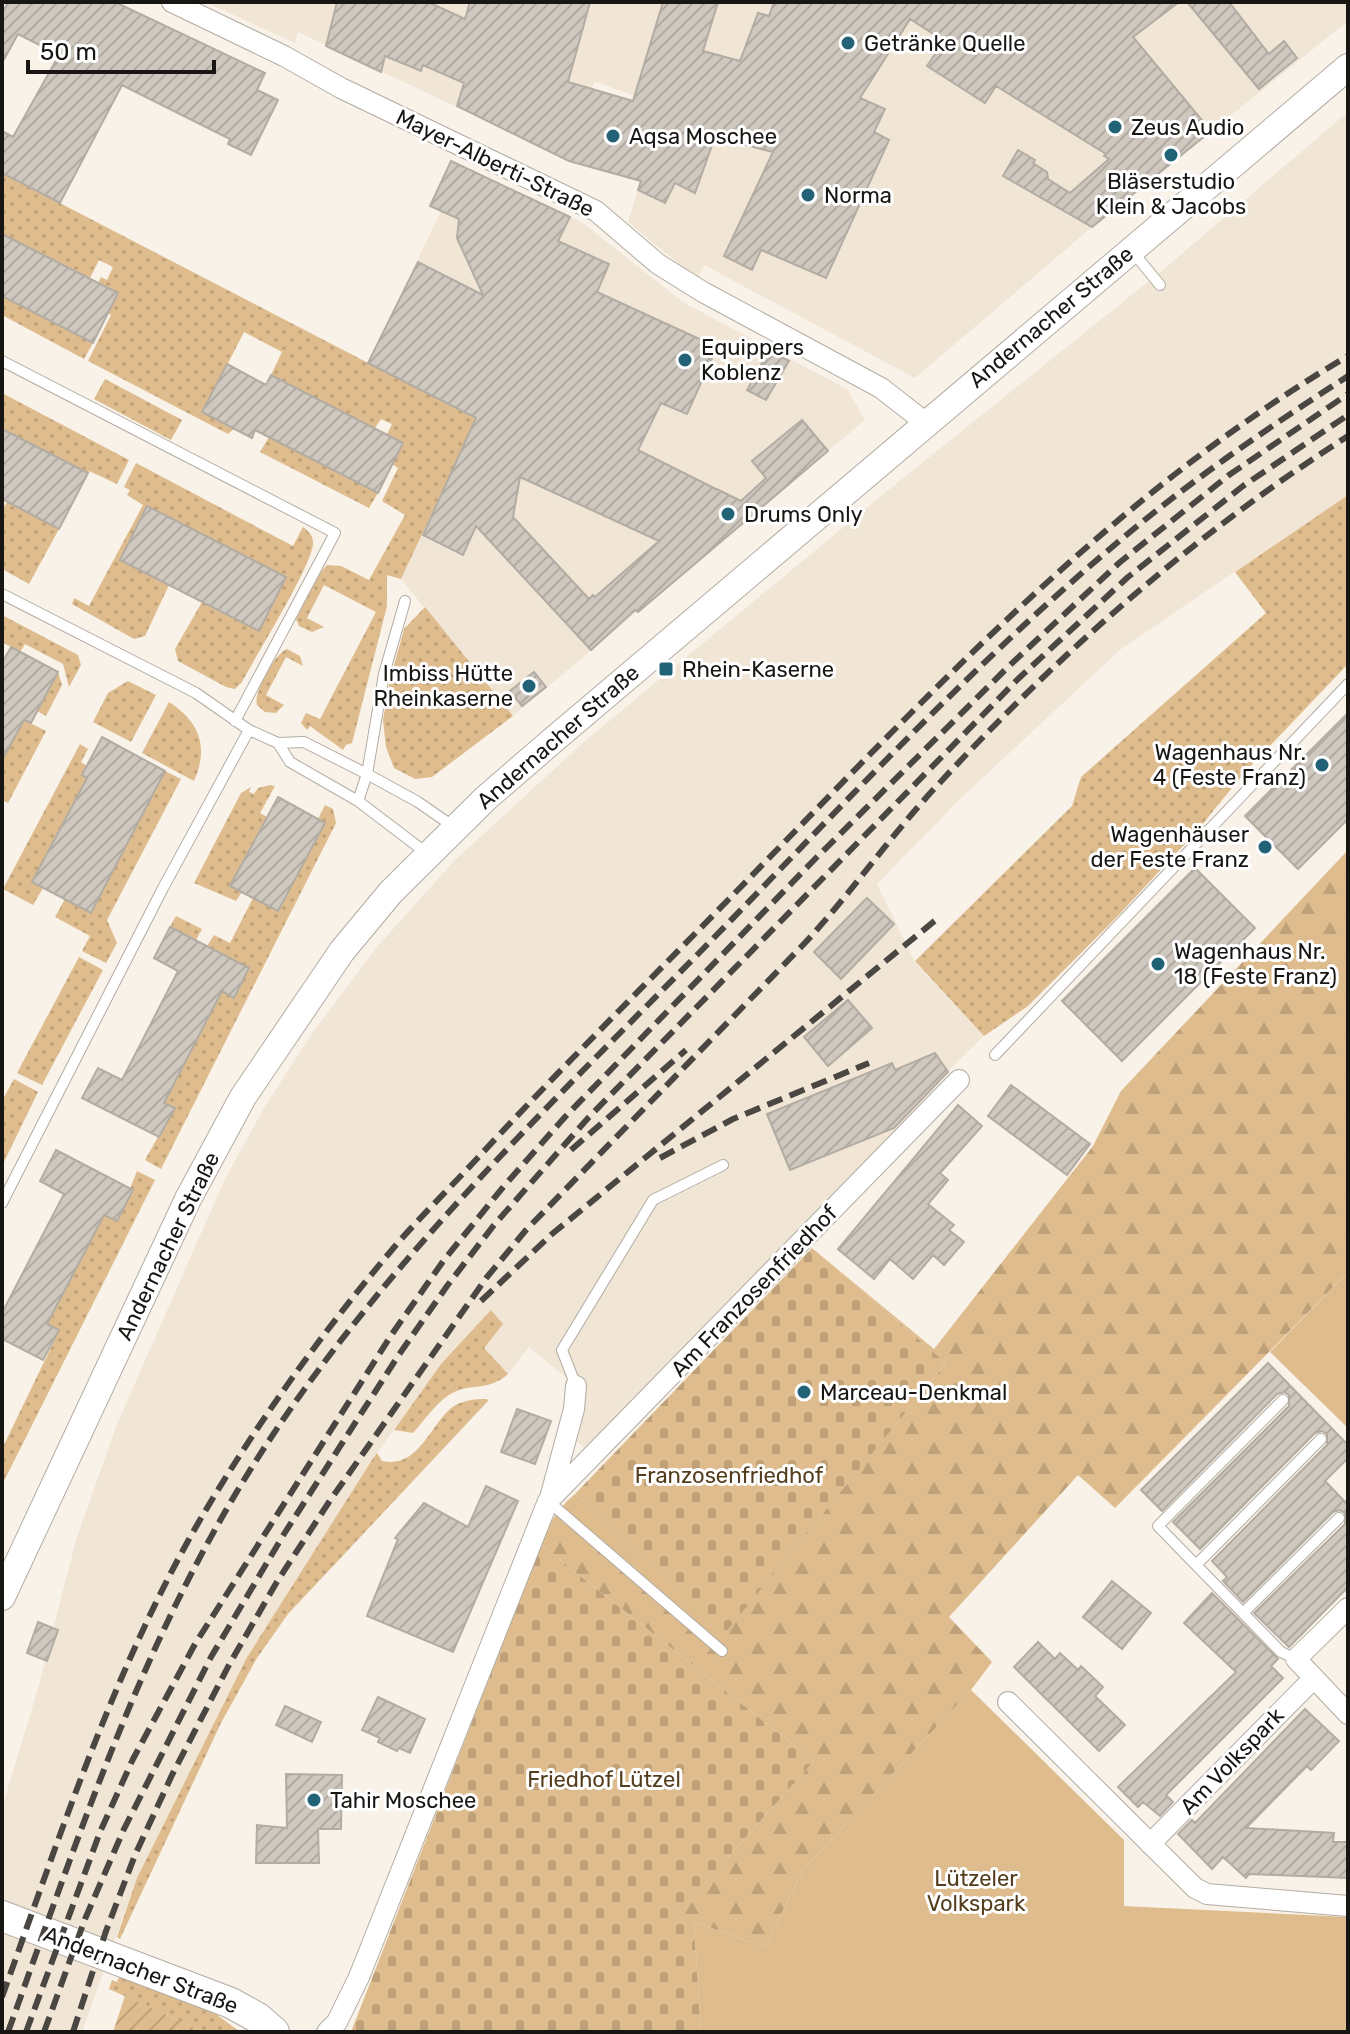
<svg xmlns="http://www.w3.org/2000/svg" width="1350" height="2034" font-family="Rubik,sans-serif">
<style>
.built{fill:#f1e5d6}
.grass{fill:url(#grass-dots)}
.forest{fill:url(#forest-firs)}
.cemetery{fill:url(#cemetery-stones)}
.park{fill:#debc8d}
.garden{fill:url(#garden-furrows)}
.building{fill:url(#building-hatch);stroke:#b2aca3;stroke-width:2;fill-rule:evenodd}
.lines{fill:none;stroke-linecap:round;stroke-linejoin:round}
.service-casing{stroke:#b2aca3;stroke-width:12}
.minor-casing{stroke:#b2aca3;stroke-width:22}
.tertiary-casing{stroke:#b2aca3;stroke-width:28}
.secondary-casing{stroke:#b2aca3;stroke-width:32}
.service{stroke:#fff;stroke-width:10}
.minor{stroke:#fff;stroke-width:20}
.tertiary{stroke:#fff;stroke-width:26}
.secondary{stroke:#fff;stroke-width:30}
.rail{stroke:#4a4743;stroke-width:6;stroke-dasharray:16 8;stroke-linecap:butt}
.poi-dot{fill:#226277;stroke:#fff;stroke-width:3}
.labels{text-anchor:middle;dominant-baseline:central;stroke-width:6;stroke-linejoin:round;paint-order:stroke}
.poi-label{font-size:22px;fill:#181613;stroke:#fff;text-anchor:start}
.street-label{font-size:22px;fill:#181613;stroke:#fff}
.park-label{font-size:22px;fill:#543d1c;stroke:#fff}
</style>
<defs>
<pattern id="grass-dots" width="8" height="8" patternUnits="userSpaceOnUse" patternTransform="scale(2)"><rect width="8" height="8" fill="#debc8d"/><path d="M2 2h.1M6 6h.1" fill="none" stroke="#bea179" stroke-width="1.8" stroke-linecap="round"/></pattern>
<pattern id="forest-firs" width="22" height="20" patternUnits="userSpaceOnUse" patternTransform="scale(2)"><rect width="22" height="20" fill="#debc8d"/><path d="M5 1l3.5 6h-7zM16 11l3.5 6h-7z" fill="#bea179"/></pattern>
<pattern id="cemetery-stones" width="16" height="16" patternUnits="userSpaceOnUse" patternTransform="scale(2)"><rect width="16" height="16" fill="#debc8d"/><path d="M2 7V4a2 2 0 0 1 4 0v3zM10 15v-3a2 2 0 0 1 4 0v3z" fill="#bea179"/></pattern>
<pattern id="garden-furrows" width="10" height="10" patternUnits="userSpaceOnUse" patternTransform="scale(2)"><rect width="10" height="10" fill="#debc8d"/><path d="M-1 1l2-2M0 10L10 0M9 11l2-2" fill="none" stroke="#bea179"/></pattern>
<pattern id="building-hatch" width="6" height="6" patternUnits="userSpaceOnUse" patternTransform="scale(2)"><rect width="6" height="6" fill="#cfc8bf"/><path d="M-1 1l2-2M0 6l6-6M5 7l2-2" fill="none" stroke="#b1aba3"/></pattern>
</defs>
<rect width="100%" height="100%" fill="#f9f2e9"/>
<path class="built" d="M205 2H1348V21L1092 227 915 378 704 265 696 282 673 259 628 222 664 107 594 81 571 161 298 32 295 43Z
M1348 112V495L1121 649 960 799 877 884 915 962 984 1036 952 1067 880 1153 588 1451 573 1438 585 1393 529 1347 508 1374 484 1348 441 1364 377 1453 246 1659 137 1878 82 2032H2V1808L37 1692 76 1540 117 1424 225 1179 264 1108 311 1035 377 947 454 861 585 741 881 496 1164 269Z
M451 161 583 223 684 303 847 389 865 420 513 716 401 579 475 419 368 363 441 211 430 206Z"/>
<path class="grass" d="M2 173 476 419 401 579 387 575V606L352 743 346 745 343 750 310 726 307 730 301 723 306 713 320 719 376 612 324 585 307 618 324 627 312 632 299 626 296 619 320 573 327 565 341 566 369 580 405 515 382 501 398 468 392 464 403 443 387 434 392 424 381 419 375 428 271 375 282 352 244 332 203 412 234 429 228 434 88 361 111 315 108 313 118 294 98 283 101 277 107 280 113 267 99 260 90 278 2 234Z
M2 296 93 343 84 359 2 315Z
M105 379 182 420 171 440 94 399Z
M2 393 129 460 117 484 89 471 88 473 2 429Z
M269 437 378 493 369 508 260 452Z
M136 463 293 546 303 527C308 531 313 535 313 542 315 561 254 659 242 682L235 689 226 687 178 661 175 649 202 602 259 631 285 577 147 506 120 560 169 585 145 636 134 639 72 604 74 598 89 606 143 505 127 495 130 490 124 487Z
M1348 495V664L1245 772 1196 832 1113 921 1028 1006 984 1036 915 961 1072 806 1081 777 1266 613 1235 572Z
M7 502 59 529 29 584 2 569V510Z
M425 607 513 716 432 777 415 779 394 768 386 747 383 720 390 680 404 629Z
M2 615 78 655 81 665 69 687 63 664 25 644 20 652 2 642Z
M287 649 300 656 303 666 286 657 266 695 284 705 276 713 265 712 257 705C253 693 275 653 287 649Z
M58 672 62 685 46 716 37 711Z
M128 681 156 695 131 742 93 722 108 693Z
M169 702C200 722 209 747 194 781L142 753Z
M24 720 46 731 8 803 2 800V760Z
M80 744 88 749 81 762 87 766 82 775 87 778 32 881 43 888 33 905 3 889Z
M165 771 181 779 107 920 117 943 106 963 82 951 90 936 55 917 65 899 91 912Z
M270 785 275 786 260 813 267 817 230 885 242 892 236 901 194 883 241 793 251 787 249 792 254 794 258 788Z
M325 805 333 809 336 823 161 1169 145 1160 174 1108 164 1103 222 991 234 997 249 968 207 946 214 935 230 943 253 898 278 911 325 823 318 819Z
M176 916 202 929 196 940 170 927Z
M79 957 103 970 42 1085 17 1073Z
M14 1079 38 1092 2 1166V1101Z
M137 1171 155 1180 2 1485V1449L59 1331 47 1324 104 1215 117 1221Z
M491 1310 503 1324 484 1348 508 1374C487 1393 471 1381 449 1395 435 1404 424 1421 413 1433L394 1430 441 1364Z
M487 1399 488 1401 288 1614 257 1658 221 1723 120 1939 117 1937 137 1878 246 1659 372 1460 377 1453 382 1461C417 1469 429 1428 450 1409 460 1400 475 1399 487 1399Z
M121 1972 216 2014 240 2032H204L109 1989 112 1980 117 1982Z"/>
<path class="forest" d="M1348 850V1272L1115 1508 1078 1475 949 1617 992 1662 971 1690 803 1870 765 1947 694 1922 672 1920 814 1761 541 1545C549 1523 557 1509 575 1494L726 1631 946 1363 812 1248 934 1349 1093 1146 1121 1091Z"/>
<path class="cemetery" d="M812 1248 946 1363 726 1632 575 1494Z
M541 1545 814 1761 673 1919 694 1922 701 2032H351Z"/>
<path class="park" d="M1348 1272V1428L1270 1352Z
M971 1690 1124 1840V1906L1348 1917V2032H701L694 1922 765 1947 803 1870Z"/>
<path class="garden" d="M125 1996 204 2032H113Z"/>
<path class="building" d="M8 2H115L265 73 257 90 278 100 251 155 228 144 230 139 122 85 60 203 2 173V131L13 137 59 55 18 34 2 63V14Z
M337 2H428L465 19 470 2H590L568 82 633 101 663 2H718L703 51 740 61 758 13 769 16 774 2H1179L1133 37 1211 131 1092 227 1003 176 1018 150 1035 160 1033 163 1047 172 1048 179 1070 193 1109 159 1104 156 1106 154 996 86 985 103 927 66 944 41 910 19 860 98 885 109 874 132 889 140 826 278 761 250 752 270 724 256 773 152 715 137 695 193 675 183 665 203 638 190 641 181 569 161 457 106 464 83 423 65 421 71 385 56 381 72 326 46Z
M1187 2H1229L1269 54 1284 41 1297 58 1259 89Z
M451 161 570 217 558 241 609 264 597 292 717 347 687 414 661 403 638 450 716 489 715 490 717 489 741 501 766 478 752 461 802 420 828 451 638 612 635 610 591 650 476 526 463 555 423 535 476 418 368 363 418 262 483 295 457 238 459 219 430 206ZM520 477 659 541 595 597 593 595 589 599 513 517Z
M2 234 118 293 93 343 2 296Z
M769 350 789 361 766 400 747 390Z
M227 364 266 385 271 375 403 443 378 493 255 430 252 438 202 412Z
M2 429 88 473 59 529 2 499Z
M147 506 286 577 259 631 120 560Z
M11 647 58 672 31 723 24 720 2 760V663Z
M534 672 546 687 522 706 510 691Z
M1348 713V819L1298 869 1245 816Z
M102 737 165 771 91 913 32 882 87 778 82 775Z
M278 797 325 823 278 911 230 886Z
M1195 868 1255 928 1122 1061 1062 1001Z
M867 898 894 924 841 979 814 952Z
M170 927 249 968 234 998 222 991 164 1103 175 1108 159 1137 82 1098 98 1068 122 1080 178 971 154 958Z
M848 1000 872 1028 828 1066 804 1037Z
M935 1053 948 1072 894 1128 790 1170 767 1114 892 1063 895 1070Z
M1011 1085 1090 1144 1067 1175 988 1116Z
M958 1105 982 1126 940 1173 948 1180 928 1204 954 1225 949 1230 964 1242 944 1265 933 1255 913 1279 890 1259 874 1279 838 1249Z
M56 1150 133 1190 117 1221 104 1215 47 1324 59 1330 43 1360 2 1339V1313L64 1194 40 1181Z
M1268 1363 1348 1445V1458L1325 1481 1348 1505V1587L1289 1647 1254 1613 1345 1524V1513L1340 1510 1333 1512 1243 1602 1223 1581 1227 1577 1212 1561 1327 1445V1434L1322 1431 1315 1433 1200 1549 1173 1522 1289 1406V1395L1284 1392 1277 1394 1162 1511 1141 1490Z
M517 1409 551 1421 535 1464 501 1452Z
M486 1486 518 1501 453 1652 367 1616 398 1539 395 1538 424 1503 468 1527Z
M1112 1581 1151 1613 1122 1649 1083 1617Z
M1212 1593 1278 1659 1271 1666 1283 1678 1166 1795 1173 1802 1160 1816 1143 1802 1138 1807 1118 1787 1236 1672 1184 1623Z
M38 1622 58 1630 47 1661 27 1653Z
M1038 1642 1055 1659 1060 1653 1078 1670 1081 1666 1103 1687 1095 1696 1125 1725 1099 1751 1014 1667Z
M378 1697 425 1719 410 1753 399 1748 397 1751 378 1742 380 1738 362 1730Z
M285 1706 321 1722 312 1742 276 1725Z
M1305 1709 1339 1741 1311 1770 1307 1766 1246 1828 1334 1833 1333 1842H1348V1878L1249 1874 1246 1878 1223 1857 1212 1869 1178 1834 1192 1820 1195 1823Z
M286 1774 342 1775 341 1829H318L319 1863H256L257 1825 287 1828Z"/>
<g class="lines">
<defs>
<path id="service" d="M1132 251 1160 285
M2 361 335 533 235 721
M2 594 196 693 249 730 278 743 304 742 367 774 418 802 454 827
M278 743 290 762 358 801 429 855
M358 801 367 774 384 674 405 601
M995 1055 1348 684
M2 1203 163 888 249 730
M576 1386 562 1350 653 1200 723 1165
M548 1501 722 1651
M1196 1565 1158 1526 1283 1400
M1243 1613 1196 1565 1321 1439
M1296 1659 1281 1652 1243 1613 1339 1518"/>
<path id="minor" d="M172 2 284 56 341 88 596 211 658 264 703 292 881 388 926 423
M550 1498 574 1409 576 1386
M1348 1608 1296 1659 1348 1714
M1008 1702 1195 1888 1207 1894 1348 1906
M1150 1844 1314 1678
M327 2032 337 2022 359 1977 548 1501 959 1080"/>
<path id="tertiary" d="M2 1597 188 1199 243 1097 342 951 391 892 486 798 552 741 1348 67"/>
<path id="secondary" d="M2 1916 231 2003 258 2018 274 2032"/>
</defs>
<use href="#service" class="service-casing"/>
<use href="#minor" class="minor-casing"/>
<use href="#tertiary" class="tertiary-casing"/>
<use href="#secondary" class="secondary-casing"/>
<use href="#service" class="service"/>
<use href="#minor" class="minor"/>
<use href="#tertiary" class="tertiary"/>
<use href="#secondary" class="secondary"/>
<path class="rail" d="M571 1150 686 1050
M660 1158 733 1119 869 1063
M481 1301 552 1234 937 919
M2 1997C63 1828 119 1652 213 1498 266 1411 325 1329 391 1251 416 1221 445 1193 472 1164 556 1073 643 987 729 899 921 703 1109 496 1348 356
M8 2032C71 1858 129 1680 221 1519 343 1303 526 1129 698 954 835 814 968 668 1118 542 1190 481 1269 427 1348 376
M26 2032 100 1832 133 1759 195 1644 392 1334 444 1260 504 1186 565 1117 816 858 1009 666 1119 563 1229 475 1348 394
M44 2032 85 1919 124 1829 211 1657 284 1534 398 1356 447 1286 494 1225 589 1117 1018 679 1128 577 1243 486 1348 415
M73 2032 106 1931 135 1855 172 1775 230 1663 278 1580 329 1502 487 1277 526 1230 802 946C849 896 888 839 934 789 1060 652 1192 536 1348 436"/>
</g>
<g class="poi-dot">
<circle cx="848" cy="43" r="8"/>
<circle cx="1115" cy="127" r="8"/>
<circle cx="613" cy="136" r="8"/>
<circle cx="1171" cy="155" r="8"/>
<circle cx="808" cy="195" r="8"/>
<circle cx="685" cy="360" r="8"/>
<circle cx="728" cy="514" r="8"/>
<rect x="658" y="661" width="16" height="16" rx="4"/>
<circle cx="529" cy="686" r="8"/>
<circle cx="1322" cy="765" r="8"/>
<circle cx="1265" cy="847" r="8"/>
<circle cx="1158" cy="964" r="8"/>
<circle cx="804" cy="1392" r="8"/>
<circle cx="314" cy="1800" r="8"/>
</g>
<g class="labels">
<g class="poi-label">
<text x="864" y="43">Getränke Quelle</text>
<text x="1131" y="127">Zeus Audio</text>
<text x="629" y="136">Aqsa Moschee</text>
<text x="1171" y="181" text-anchor="middle">Bläserstudio<tspan x="1171" dy="25">Klein &amp; Jacobs</tspan></text>
<text x="824" y="195">Norma</text>
<text x="701" y="347">Equippers<tspan x="701" dy="25">Koblenz</tspan></text>
<text x="744" y="514">Drums Only</text>
<text x="682" y="669">Rhein-Kaserne</text>
<text x="513" y="673" text-anchor="end">Imbiss Hütte<tspan x="513" dy="25">Rheinkaserne</tspan></text>
<text x="1306" y="752" text-anchor="end">Wagenhaus Nr.<tspan x="1306" dy="25">4 (Feste Franz)</tspan></text>
<text x="1249" y="834" text-anchor="end">Wagenhäuser<tspan x="1249" dy="25">der Feste Franz</tspan></text>
<text x="1174" y="951">Wagenhaus Nr.<tspan x="1174" dy="25">18 (Feste Franz)</tspan></text>
<text x="820" y="1392">Marceau-Denkmal</text>
<text x="330" y="1800">Tahir Moschee</text>
</g>
<g class="street-label">
<text transform="translate(495 163) rotate(26)">Mayer-Alberti-Straße</text>
<text transform="translate(1051 317) rotate(-40)">Andernacher Straße</text>
<text transform="translate(558 737) rotate(-41)">Andernacher Straße</text>
<text transform="translate(168 1246) rotate(-64)">Andernacher Straße</text>
<text transform="translate(754 1291) rotate(-46)">Am Franzosenfriedhof</text>
<text transform="translate(1232 1761) rotate(-46)">Am Volkspark</text>
<text transform="translate(141 1970) rotate(21)">Andernacher Straße</text>
</g>
<g class="park-label">
<text x="729" y="1475">Franzosenfriedhof</text>
<text x="604" y="1779">Friedhof Lützel</text>
<text x="976" y="1878">Lützeler<tspan x="976" dy="25">Volkspark</tspan></text>
</g>
</g>
<rect width="1350" height="2034" fill="none" stroke="#181613" stroke-width="8"/>
<path d="M28 60v12h186v-12" fill="none" stroke="#181613" stroke-width="4"/>
<text x="40" y="60" font-size="24" fill="#181613" stroke="#ffffff" stroke-width="6" paint-order="stroke">50 m</text>
</svg>
